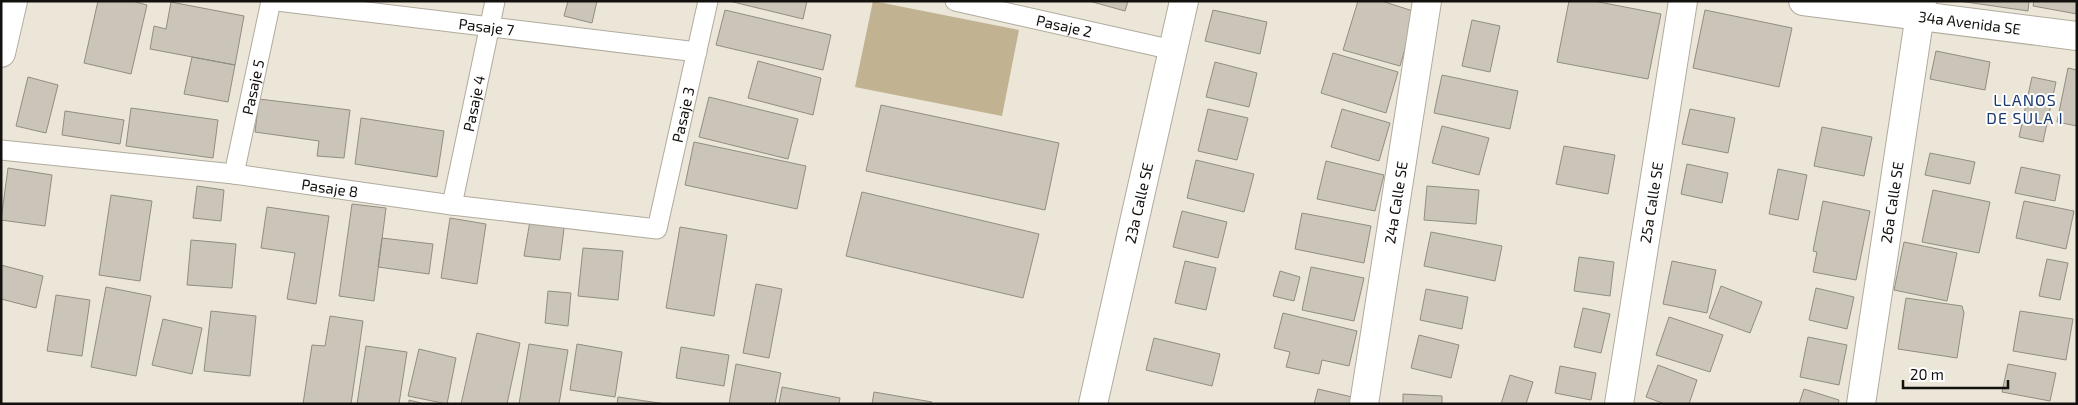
<svg xmlns="http://www.w3.org/2000/svg" width="2078" height="405" font-family="'Exo 2',sans-serif">
<style>
.green{fill:#c1b291}
.building{fill:#cac5b8;stroke:#928d81}
.lines{fill:none;stroke-linecap:round;stroke-linejoin:round}
.service-casing{stroke:#b1ab9e;stroke-width:21}
.minor-casing{stroke:#b1ab9e;stroke-width:30}
.tertiary-casing{stroke:#b1ab9e;stroke-width:30}
.service{stroke:#fff;stroke-width:19}
.minor{stroke:#fff;stroke-width:28}
.tertiary{stroke:#fff;stroke-width:28}
.labels{text-anchor:middle;dominant-baseline:central;stroke-width:4;stroke-linejoin:round;paint-order:stroke}
.street-label{font-size:15px;fill:#13110d;stroke:#fff}
.neighbourhood-label{font-size:16px;letter-spacing:1px;fill:#1a3a6f;stroke:#fff}
</style>
<rect width="100%" height="100%" fill="#ece6d9"/>
<path class="green" d="M873 1 1019 30 1002 116 855 87Z"/>
<path class="building" d="M98 1H132L147 5 131 74 84 63Z
M568 1H597L592 23 564 16Z
M729 1H807L803 19Z
M1089 1H1128L1125 11Z
M1358 1H1382L1416 12 1400 66 1343 50Z
M1569 1H1594L1661 14 1648 79 1557 62Z
M1959 1H2029L2028 11Z
M2034 1H2077V14L2033 6Z
M171 2 244 16 235 65 150 49 154 26 166 29Z
M725 10 831 35 823 70 716 45Z
M1213 10 1267 22 1260 54 1205 41Z
M1705 10 1792 28 1779 87 1693 68Z
M1472 20 1500 26 1490 72 1462 66Z
M1936 51 1990 62 1985 90 1930 79Z
M1333 53 1398 72 1386 113 1321 93Z
M192 57 235 65 228 102 184 94Z
M758 61 821 78 813 115 748 98Z
M1215 62 1257 73 1249 107 1206 97Z
M2068 68 2077 70V126L2057 122Z
M1442 75 1518 91 1510 129 1434 113Z
M28 77 58 85 46 133 16 126Z
M2032 77 2056 82 2043 142 2019 137Z
M709 97 798 119 788 159 699 137Z
M259 99 350 110 344 158 317 156 319 141 255 132Z
M881 105 1059 143 1045 210 866 171Z
M131 108 218 120 213 158 126 146Z
M1208 109 1248 118 1237 160 1198 151Z
M1342 109 1390 123 1379 161 1331 147Z
M1690 109 1735 118 1728 153 1682 144Z
M65 111 124 120 120 144 62 135Z
M361 118 444 131 437 177 355 164Z
M1442 126 1489 138 1479 175 1432 163Z
M1822 127 1872 137 1864 176 1814 166Z
M694 142 806 166 797 209 685 185Z
M1564 146 1615 155 1608 194 1556 184Z
M1930 153 1975 162 1970 184 1925 175Z
M1196 160 1254 174 1244 212 1187 198Z
M1326 161 1384 175 1375 211 1317 199Z
M1687 164 1728 173 1722 203 1681 194Z
M2021 167 2060 175 2055 201 2015 193Z
M8 168 52 175 45 226 1 220Z
M1778 169 1807 175 1798 220 1769 214Z
M197 186 224 190 221 221 193 218Z
M1427 186 1479 190 1476 224 1424 220Z
M1933 190 1990 202 1979 253 1922 242Z
M862 192 1039 234 1023 298 846 256Z
M111 195 152 201 140 281 99 275Z
M1823 201 1870 211 1856 280 1813 272 1817 252 1813 251Z
M2024 201 2074 211 2066 249 2016 238Z
M352 204 386 208 374 301 339 296Z
M267 207 329 216 316 304 287 299 295 253 261 248Z
M1182 211 1227 222 1218 258 1173 247Z
M1302 213 1371 226 1364 263 1295 249Z
M531 215 565 221 560 260 524 256Z
M450 218 486 224 477 284 441 278Z
M680 227 727 235 714 316 666 308Z
M1431 232 1502 246 1495 281 1424 266Z
M382 238 433 244 429 274 378 267Z
M191 240 236 244 232 288 187 285Z
M1904 242 1957 253 1947 301 1894 290Z
M583 248 623 251 618 300 578 296Z
M1579 257 1614 262 1610 296 1574 291Z
M2047 259 2068 263 2060 300 2039 296Z
M1185 261 1216 268 1206 310 1175 303Z
M1672 261 1716 270 1707 313 1663 304Z
M1 265 43 276 36 308 1 299Z
M1311 267 1364 278 1354 321 1302 310Z
M1280 271 1300 277 1294 301 1273 296Z
M756 284 782 289 769 358 743 353Z
M1721 286 1762 302 1750 333 1709 318Z
M106 287 151 296 136 376 91 367Z
M1816 288 1854 297 1847 329 1809 320Z
M1426 289 1468 297 1462 329 1420 320Z
M548 291 571 293 568 326 545 323Z
M56 295 90 300 82 356 47 351Z
M1906 298 1962 306 1964 313 1957 358 1898 349Z
M1583 308 1610 314 1601 353 1574 347Z
M211 311 256 316 250 376 204 371Z
M2020 311 2073 319 2066 360 2013 351Z
M1283 313 1357 331 1349 366 1322 360 1319 374 1286 367 1290 352 1274 348Z
M330 316 363 321 351 404H303L312 345 325 346Z
M1669 317 1723 335 1710 372 1656 355Z
M163 319 202 328 192 374 152 365Z
M477 333 520 343 507 404H461Z
M1419 335 1459 345 1451 378 1411 368Z
M1808 337 1847 345 1839 385 1800 377Z
M1154 338 1220 354 1212 386 1146 370Z
M529 344 568 350 559 404H519Z
M577 344 622 352 615 397 570 390Z
M366 346 407 352 399 404H357Z
M681 347 729 355 724 386 676 378Z
M419 349 456 358 447 404 408 396Z
M736 364 781 373 775 404H729Z
M2008 364 2056 373 2050 401 2002 392Z
M1658 365 1697 380 1689 404H1665L1646 397Z
M1560 366 1596 373 1591 400 1555 393Z
M1510 375 1533 382 1526 404H1501Z
M782 387 840 398 839 404H779Z
M1318 389 1352 397 1350 404H1314Z
M1804 389 1839 400 1838 404H1799Z
M874 392 932 402 931 404H872Z
M1403 394 1442 396V404H1403Z
M618 397 666 404H617Z
M409 400 425 404H409Z"/>
<g class="lines">
<defs>
<g id="service">
<path id="s1" d="M277 1 697 52"/>
<path id="s2" d="M955 1 1173 50"/>
<path id="s3" d="M1 150 234 174 452 205 657 229 708 1"/>
<path id="s4" d="M234 174 271 1"/>
<path id="s5" d="M452 205 495 1"/>
</g>
<g id="minor">
<path id="s6" d="M1803 1 2077 36"/>
<path id="s7" d="M1364 404 1427 1"/>
<path id="s8" d="M1619 404 1683 1"/>
<path id="s9" d="M1861 404 1922 1"/>
</g>
<g id="tertiary">
<path d="M1 53 13 1"/>
<path id="s10" d="M1093 404 1184 1"/>
</g>
</defs>
<use href="#service" class="service-casing"/>
<use href="#minor" class="minor-casing"/>
<use href="#tertiary" class="tertiary-casing"/>
<use href="#service" class="service"/>
<use href="#minor" class="minor"/>
<use href="#tertiary" class="tertiary"/>
</g>
<g class="labels">
<g class="street-label">
<text stroke="none"><textPath href="#s6" startOffset="168">34a Avenida SE</textPath></text>
<text stroke="none"><textPath href="#s2" startOffset="112">Pasaje 2</textPath></text>
<text stroke="none"><textPath href="#s1" startOffset="211">Pasaje 7</textPath></text>
<text stroke="none"><textPath href="#s4" startOffset="89">Pasaje 5</textPath></text>
<text stroke="none"><textPath href="#s5" startOffset="104">Pasaje 4</textPath></text>
<text stroke="none"><textPath href="#s3" startOffset="778">Pasaje 3</textPath></text>
<text stroke="none"><textPath href="#s3" startOffset="331">Pasaje 8</textPath></text>
<text stroke="none"><textPath href="#s10" startOffset="206">23a Calle SE</textPath></text>
<text stroke="none"><textPath href="#s7" startOffset="204">24a Calle SE</textPath></text>
<text stroke="none"><textPath href="#s8" startOffset="204">25a Calle SE</textPath></text>
<text stroke="none"><textPath href="#s9" startOffset="204">26a Calle SE</textPath></text>
</g>
<g class="neighbourhood-label">
<text x="2025" y="99">LLANOS<tspan x="2025" dy="18">DE SULA I</tspan></text>
</g>
</g>
<rect width="2078" height="405" fill="none" stroke="#13110d" stroke-width="5"/>
<path d="M1903 380v8h105v-8" fill="none" stroke="#13110d" stroke-width="2.5"/>
<text x="1910" y="380" font-size="15" fill="#13110d" stroke="#ffffff" stroke-width="4" paint-order="stroke">20 m</text>
</svg>
